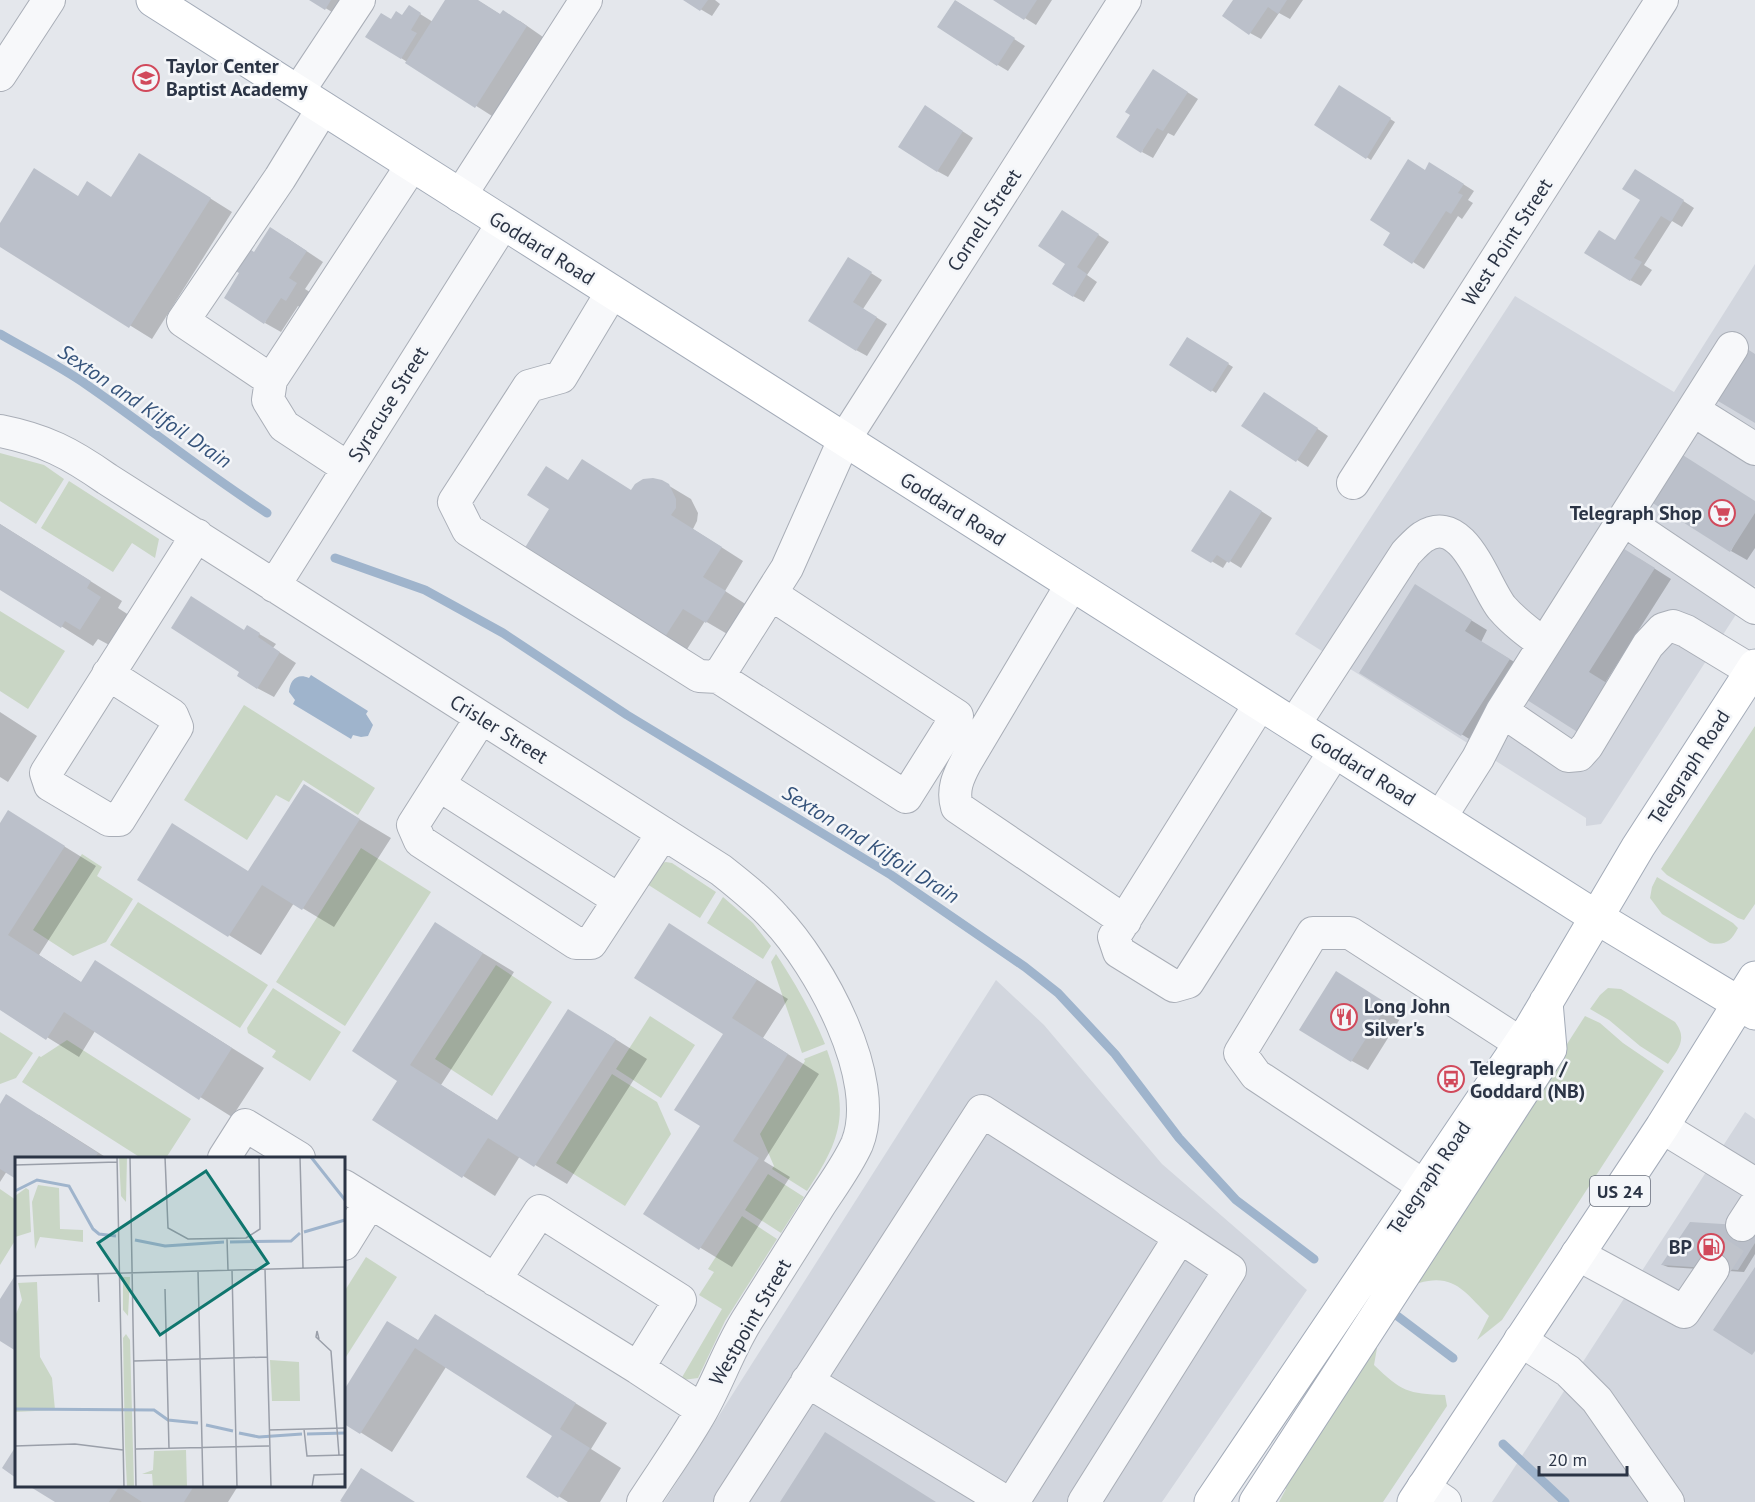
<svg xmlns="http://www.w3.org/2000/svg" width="1755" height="1502" font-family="'PT Sans',sans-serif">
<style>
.built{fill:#d2d6de}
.green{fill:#c9d6c5}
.water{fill:#9fb4cc}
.shadow{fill:#0003}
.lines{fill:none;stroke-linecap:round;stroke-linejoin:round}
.stream{stroke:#9fb4cc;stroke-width:9}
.building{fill:#bbc0ca}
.minor-tunnel{stroke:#bfc3cb;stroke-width:32;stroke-dasharray:32 16;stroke-linecap:butt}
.minor-casing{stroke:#a9aeb7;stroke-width:34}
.major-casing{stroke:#a3abb8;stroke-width:35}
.minor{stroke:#f7f8fa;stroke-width:32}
.major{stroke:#fff;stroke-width:33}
.labels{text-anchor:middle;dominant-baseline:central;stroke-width:5;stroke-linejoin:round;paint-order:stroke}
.shield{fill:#f4f6f9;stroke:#676e7b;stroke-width:1.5}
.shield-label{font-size:18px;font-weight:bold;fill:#2b3445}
.poi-label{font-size:20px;font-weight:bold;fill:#2b3445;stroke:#f4f6f9;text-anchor:start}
.street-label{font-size:20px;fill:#2b3445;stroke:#f4f6f9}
.water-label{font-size:21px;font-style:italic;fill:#34527a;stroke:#f4f6f9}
.inset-river{fill:none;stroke:#9fb4cc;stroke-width:3}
.inset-road{fill:none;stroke:#9a9fa9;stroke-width:1.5}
.view{fill:#0f766e;fill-opacity:0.15;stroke:#0f766e;stroke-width:3}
.inset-edge{fill:none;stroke:#2b3445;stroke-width:3}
</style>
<rect width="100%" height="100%" fill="#e4e7ec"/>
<path class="built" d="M1755 264V585L1601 824 1586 826V818L1295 634 1515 296 1674 392Z
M996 980 1044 1025 1162 1164 1307 1290 1162 1502H664Z
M1745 1112 1755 1119V1502H1492Z"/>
<path class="green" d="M0 453 44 465 64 479 36 524 0 501Z
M69 481 159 539 155 558 132 543 113 572 41 528Z
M0 611 65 651 28 709 0 691Z
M244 705 375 788 358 815 303 780 289 802 276 795 247 840 184 800Z
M1755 726V904L1744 920 1738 918 1667 875 1661 869Z
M361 848 431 892 345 1026 276 982Z
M82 854 102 867 97 876 133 899 106 942 73 956 33 930Z
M666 862 672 863 716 892 700 918 647 884 661 863Z
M1657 877 1733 923 1738 928C1731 941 1726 946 1710 943L1662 914 1650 898 1652 887Z
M723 897 753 923 771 946 763 959 707 923Z
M138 902 268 985 240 1028 110 945Z
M776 954C795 983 812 1012 825 1044L802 1053 771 962Z
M496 965 552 1002 492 1096 435 1059Z
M273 988 341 1032 310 1081 272 1057 276 1051 248 1033 247 1028Z
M1608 988 1621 989 1675 1022C1688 1039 1678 1049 1668 1064L1640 1046 1609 1020 1590 1009 1600 995Z
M650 1016 695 1045 661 1098 616 1069Z
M1585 1016 1600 1023 1623 1043 1664 1071 1502 1320 1477 1340 1489 1316C1465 1293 1455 1273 1419 1283L1415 1281Z
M0 1032 33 1053 16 1078 0 1084Z
M67 1040 191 1119 166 1158H141L22 1082 39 1056 41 1057Z
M827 1050C849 1112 843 1137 807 1191L772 1169 774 1166 760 1134 805 1061 804 1059Z
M612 1074 657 1102 671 1134 625 1206 556 1163Z
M768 1174 804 1197 781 1233 745 1210Z
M0 1189 16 1200V1239L0 1265Z
M742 1216 777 1239 725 1321 698 1378 683 1380 681 1379 722 1309 699 1295 714 1272 708 1269Z
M366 1257 397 1277 344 1360V1292Z
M1370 1344 1377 1348 1374 1365C1401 1391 1408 1394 1445 1395L1447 1406 1383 1502H1279L1286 1489 1280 1486Z"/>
<path class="water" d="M311 675 368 711 366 714 373 725 368 736 361 737 353 735 351 739 293 704 295 700 289 692C290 680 297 673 309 678Z"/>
<path class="shadow" d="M312 0H346L337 15Z
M447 0H477L501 15 520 21 543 37 492 116 368 37 392 21 403 17 409 7 433 22Z
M685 0H715L720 4 712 16Z
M996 0H1052L1036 25Z
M1235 0H1303L1290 19 1279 13 1261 39 1250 33Z
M956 1 1025 46 1008 71 998 65Z
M1164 77 1198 99 1174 136 1168 133 1153 158 1142 152Z
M1340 87 1395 122 1371 160 1316 125Z
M936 114 973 138 948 177 937 171Z
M162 168 232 212 152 339 0 245V226L79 197 87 183 112 198Z
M1441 170 1474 191 1468 200 1473 203 1462 219 1458 216 1424 269 1385 244 1425 171Z
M1647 177 1694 208 1682 227 1672 221 1644 265 1652 270 1641 286 1630 280Z
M1073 218 1109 242 1087 275 1097 282 1084 302 1073 296 1067 264Z
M287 238 323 262 305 289 313 294 303 309 298 306 281 332 265 323Z
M849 259 882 280 863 309 887 324 867 356 856 350Z
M1187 339 1233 367 1216 393 1171 365Z
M1275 400 1328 436 1308 467 1243 425Z
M569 481 632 491 661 481 691 499 698 513 697 521 693 529 743 561 725 591 747 605 729 635 705 621 684 654 662 641Z
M1241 498 1272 518 1241 568 1228 560 1223 568 1193 550Z
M1755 502V548L1747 560 1731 551Z
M0 524 122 601 118 608 132 617 113 647 98 639 93 646 0 588Z
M1638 558 1671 579 1605 683 1526 698Z
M1432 596 1487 630 1481 642 1526 669 1479 745 1361 672Z
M248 627 276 644 273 648 296 663 274 697 257 688 245 632Z
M0 712 37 736 8 782 0 777Z
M304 786 391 838 334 927 294 903 261 955 139 879 249 872Z
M9 812 96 866 39 955 82 983 95 962 264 1068 232 1117 95 1031 79 1057 0 1008V825Z
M435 924 514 972 441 1085 498 1121 601 1030 647 1059 567 1184 520 1156 495 1196 374 1120 399 1080Z
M669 925 788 999 763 1038 819 1074 764 1161 790 1177 732 1267 645 1214 702 1126 725 1034Z
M1353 983 1403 1014 1368 1070 1352 1061Z
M0 1107 39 1115 107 1158H16V1178L7 1171 0 1182Z
M1755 1227V1254L1744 1272 1668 1267 1663 1265Z
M16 1276V1350L0 1339V1302Z
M388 1323 419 1341 467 1335 607 1423 591 1449 621 1468 600 1502H568L528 1477 554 1435 446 1367 392 1452 344 1422V1393Z
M32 1486H238L228 1502H57Z"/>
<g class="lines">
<path class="stream" d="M0 334C29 351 60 366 87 385 148 427 205 473 267 513
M335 558 425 590 503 633 627 715 891 875 1025 967 1058 993 1115 1054 1179 1138 1236 1200 1314 1259
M1396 1315 1453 1358
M1503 1444 1565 1502"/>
</g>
<path class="building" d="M309 0H331L325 10Z
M445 0H478L500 14 503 10 527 26 475 108 405 63Z
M683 0H708L700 11Z
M955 0 1015 38 997 66 937 27Z
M993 0H1037L1024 20Z
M1233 0H1287L1278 14 1268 7 1249 35 1222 16Z
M409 5 421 13 411 30 417 33 401 59 365 37 381 13 391 19 396 11 402 15Z
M1153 69 1188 92 1163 131 1157 128 1141 153 1116 137 1130 115 1125 112Z
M1339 85 1391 118 1366 159 1314 125Z
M925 105 963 131 937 172 898 147Z
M139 153 211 198 129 328 0 247V223L34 168 78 196 87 181 111 197Z
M1408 159 1425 170 1429 162 1464 184 1458 193 1463 195 1451 214 1446 211 1412 264 1383 245 1390 233 1370 220Z
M1635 169 1684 200 1671 222 1661 216 1634 258 1642 262 1630 281 1584 253 1599 230 1615 240 1640 200 1622 189Z
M1062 210 1099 234 1077 267 1087 274 1073 297 1052 284 1065 264 1038 246Z
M270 227 307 251 289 278 297 283 286 301 281 298 264 324 224 298 239 273 212 256 227 234 254 252Z
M848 257 872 272 853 302 877 317 856 351 808 321Z
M1187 337 1229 363 1211 392 1169 365Z
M1744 347 1755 354V423L1713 398Z
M1264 392 1318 428 1296 462 1241 426Z
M1678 452 1755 501V513L1730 552 1648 500Z
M582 459 631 490 635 484 643 479 653 478 662 480 669 484 676 499V508L671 515 722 547 703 577 726 591 706 623 683 609 661 643 521 554 549 509 527 495 546 466 568 480Z
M1230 490 1262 511 1229 563 1217 555 1211 563 1191 551Z
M0 524 91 581 87 588 101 597 80 630 65 621 61 628 0 590Z
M1621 547 1655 568 1589 672 1610 685 1579 733 1524 698Z
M1415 584 1472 620 1465 631 1510 659 1461 736 1359 673Z
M191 596 244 630 247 625 260 633 258 637 280 652 257 689 237 676 239 672 171 628Z
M304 784 360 819 302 910 262 885 228 937 137 880 172 823 248 871Z
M8 810 65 846 8 935 81 982 95 960 232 1048 199 1100 64 1012 46 1040 0 1010V823Z
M435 922 483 953 410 1065 497 1120 568 1009 616 1039 534 1167 488 1138 462 1178 372 1120 397 1081 352 1051Z
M669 923 757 980 732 1018 788 1054 733 1141 759 1158 699 1250 643 1214 700 1126 674 1110 723 1034 634 978Z
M1336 971 1388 1004 1351 1062 1299 1030Z
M6 1094 98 1153 95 1158H16V1179L0 1169V1104Z
M1690 1222 1755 1226V1243L1738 1270 1661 1265Z
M1755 1267V1351L1752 1355 1713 1330Z
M16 1274V1351L0 1341V1299Z
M435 1314 576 1403 560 1429 590 1448 558 1498 526 1477 552 1436 415 1348 360 1434 344 1424V1390L387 1321 418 1340Z
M825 1432 936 1502H780Z
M16 1446V1478L2 1468Z
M361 1468 415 1502H342L340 1501Z
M29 1486H194L184 1502H142L119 1487 109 1502H55Z"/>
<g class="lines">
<path class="minor-tunnel" d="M1713 1269 1742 1225"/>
<defs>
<path id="minor" d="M0 75 49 0
M298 92 359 0
M460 196 586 0
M612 292 561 377 529 386 454 502 468 530 699 676 718 677 787 568 844 440 1125 0
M271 380 183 321 280 178 323 108
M1693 410 1755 449
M0 431C45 440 70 453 107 479L721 870C740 885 759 900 775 918 819 964 883 1079 857 1144 847 1166 832 1186 819 1206 796 1243 772 1280 749 1317 730 1346 719 1380 702 1410 684 1442 663 1471 643 1502
M348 468 284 426 268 400 271 380 412 165
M1353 483 1662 0
M1624 520 1755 608
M1072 584 966 762C958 777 952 790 957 807L1125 921
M274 586 503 223
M108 674 172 715 177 727 119 820H109L50 785 46 773 197 535
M718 677 906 797 957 716 771 594
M1260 704 1114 937 1119 952 1174 986 1188 982 1335 751
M1502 711 1568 756 1579 755 1587 746 1648 645 1663 629 1673 626 1686 631 1752 671
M481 718 413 825 420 841 576 943H591L663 833
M1294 725 1406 553C1411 548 1417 541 1423 537 1464 511 1484 586 1502 608 1514 622 1529 633 1544 644
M439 785 619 900
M1440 818 1478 758 1502 711 1732 348
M1662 1127 1755 1184
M224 1158 245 1125 299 1158
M344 1186 638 1368 702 1410
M1424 1186 1256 1075 1240 1053 1313 933H1350L1520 1043
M1742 1225 1755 1205
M344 1244 370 1202
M1577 1254 1684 1312 1713 1269
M495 1280 540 1211 680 1300 638 1368
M1520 1340 1568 1371 1597 1400 1668 1502
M807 1381 1006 1502
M1423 1487 1445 1502
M730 1502 982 1111 1180 1237 1013 1502
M1084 1502 1230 1270 1180 1237"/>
<path id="major" d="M153 0 1596 917 1755 1013
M1211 1502 1531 1028 1638 847 1755 666
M1256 1502 1550 1049 1546 1002
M1414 1502 1662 1127 1755 978"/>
</defs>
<use href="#minor" class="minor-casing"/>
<use href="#major" class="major-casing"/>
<use href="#minor" class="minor"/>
<use href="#major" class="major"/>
</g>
<defs>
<symbol id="school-ring" viewBox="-11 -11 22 22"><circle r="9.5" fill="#f4f6f9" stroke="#d1495b" stroke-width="1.5"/><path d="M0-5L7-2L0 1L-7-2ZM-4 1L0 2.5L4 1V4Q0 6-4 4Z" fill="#d1495b"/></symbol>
<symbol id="supermarket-ring" viewBox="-11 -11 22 22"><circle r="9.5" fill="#f4f6f9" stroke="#d1495b" stroke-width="1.5"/><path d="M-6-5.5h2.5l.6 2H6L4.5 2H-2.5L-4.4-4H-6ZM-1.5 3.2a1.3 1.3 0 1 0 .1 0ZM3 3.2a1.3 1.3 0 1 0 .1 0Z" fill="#d1495b"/></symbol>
<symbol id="restaurant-ring" viewBox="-11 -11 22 22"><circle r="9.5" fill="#f4f6f9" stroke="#d1495b" stroke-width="1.5"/><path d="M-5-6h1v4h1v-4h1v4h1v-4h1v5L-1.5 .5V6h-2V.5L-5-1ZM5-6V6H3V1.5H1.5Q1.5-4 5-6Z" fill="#d1495b"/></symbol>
<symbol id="bus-ring" viewBox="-11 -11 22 22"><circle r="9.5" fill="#f4f6f9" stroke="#d1495b" stroke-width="1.5"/><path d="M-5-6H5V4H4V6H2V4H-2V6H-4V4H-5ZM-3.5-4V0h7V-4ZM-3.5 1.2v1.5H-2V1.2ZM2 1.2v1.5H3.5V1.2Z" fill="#d1495b"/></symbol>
<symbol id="fuel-ring" viewBox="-11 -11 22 22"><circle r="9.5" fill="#f4f6f9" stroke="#d1495b" stroke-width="1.5"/><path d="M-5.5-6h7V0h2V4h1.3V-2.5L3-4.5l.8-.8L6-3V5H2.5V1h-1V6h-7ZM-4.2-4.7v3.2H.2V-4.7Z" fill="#d1495b"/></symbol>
</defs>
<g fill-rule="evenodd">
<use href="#school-ring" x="131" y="63" width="30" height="30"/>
<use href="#supermarket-ring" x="1707" y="498" width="30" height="30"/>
<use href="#restaurant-ring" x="1329" y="1002" width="30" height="30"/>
<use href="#bus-ring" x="1436" y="1064" width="30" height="30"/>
<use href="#fuel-ring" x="1696" y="1232" width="30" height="30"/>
</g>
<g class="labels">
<rect class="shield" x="1590" y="1176" width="60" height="30" rx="4.5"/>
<g class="shield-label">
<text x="1620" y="1191">US 24</text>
</g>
<g class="poi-label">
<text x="166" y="66">Taylor Center<tspan x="166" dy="23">Baptist Academy</tspan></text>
<text x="1702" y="513" text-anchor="end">Telegraph Shop</text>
<text x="1364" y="1006">Long John<tspan x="1364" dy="23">Silver's</tspan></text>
<text x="1470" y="1068">Telegraph /<tspan x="1470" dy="23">Goddard (NB)</tspan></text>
<text x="1692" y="1247" text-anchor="end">BP</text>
</g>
<g class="street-label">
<text transform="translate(984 220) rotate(-57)">Cornell Street</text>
<text transform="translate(1507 242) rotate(-57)">West Point Street</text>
<text transform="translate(542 248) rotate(32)">Goddard Road</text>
<text transform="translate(388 404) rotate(-58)">Syracuse Street</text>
<text transform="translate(953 509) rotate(32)">Goddard Road</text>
<text transform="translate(499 729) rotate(32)">Crisler Street</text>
<text transform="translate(1689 767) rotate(-57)">Telegraph Road</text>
<text transform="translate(1363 769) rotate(32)">Goddard Road</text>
<text transform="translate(1429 1178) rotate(-56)">Telegraph Road</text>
<text transform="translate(750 1322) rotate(-60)">Westpoint Street</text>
</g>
<g class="water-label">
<text transform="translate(145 406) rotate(34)">Sexton and Kilfoil Drain</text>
<text transform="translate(871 844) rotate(32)">Sexton and Kilfoil Drain</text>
</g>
</g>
<g transform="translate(15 1157)">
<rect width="330" height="330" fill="#e4e7ec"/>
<path d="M104 0H112L111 45 106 39ZM23 28 44 31 45 72 68 73V85L25 80 20 92 17 45ZM11 31 14 33 16 75 0 80V39ZM108 120H115L113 159 108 153ZM22 125 25 200 37 221 40 253 0 255V159L7 143 3 126ZM111 177 115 183 119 330H112L110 288 108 181ZM255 203 284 205 285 244H257ZM171 293 172 330H138L137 317H127L138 313 139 294Z" fill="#c9d6c5"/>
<path class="inset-river" d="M296 0 330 43M0 34 22 23 54 29 78 72 84 77 101 79M289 75 330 63M120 83 150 89 209 85M215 85 276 84 285 76M0 252 139 253 153 263 183 266M191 268 218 274M224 276 244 280 287 277M292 277 330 276"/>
<path class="inset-road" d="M102 0 109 330M115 0 121 330M150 0 153 71 173 82 231 81 245 72 244 0M285 0 288 111M0 8 102 5M212 82 213 113M250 112 256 330M217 113 222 330M183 114 188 330M83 117 84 145M0 119 330 110M150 132 154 292M304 182 302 174 301 180 316 194 324 298M119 204 252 200M289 272 292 299 330 298M254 273 330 271M0 289 60 287 108 293M121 292 254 289M297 330 299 318 330 317"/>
<path class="view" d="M191 14 253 106 145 178 83 86Z"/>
<rect width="330" height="330" class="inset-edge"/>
</g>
<path d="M1539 1466v9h88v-9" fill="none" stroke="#2b3445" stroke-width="3"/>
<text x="1548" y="1466" font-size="18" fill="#2b3445" stroke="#f4f6f9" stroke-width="4.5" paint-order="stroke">20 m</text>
</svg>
